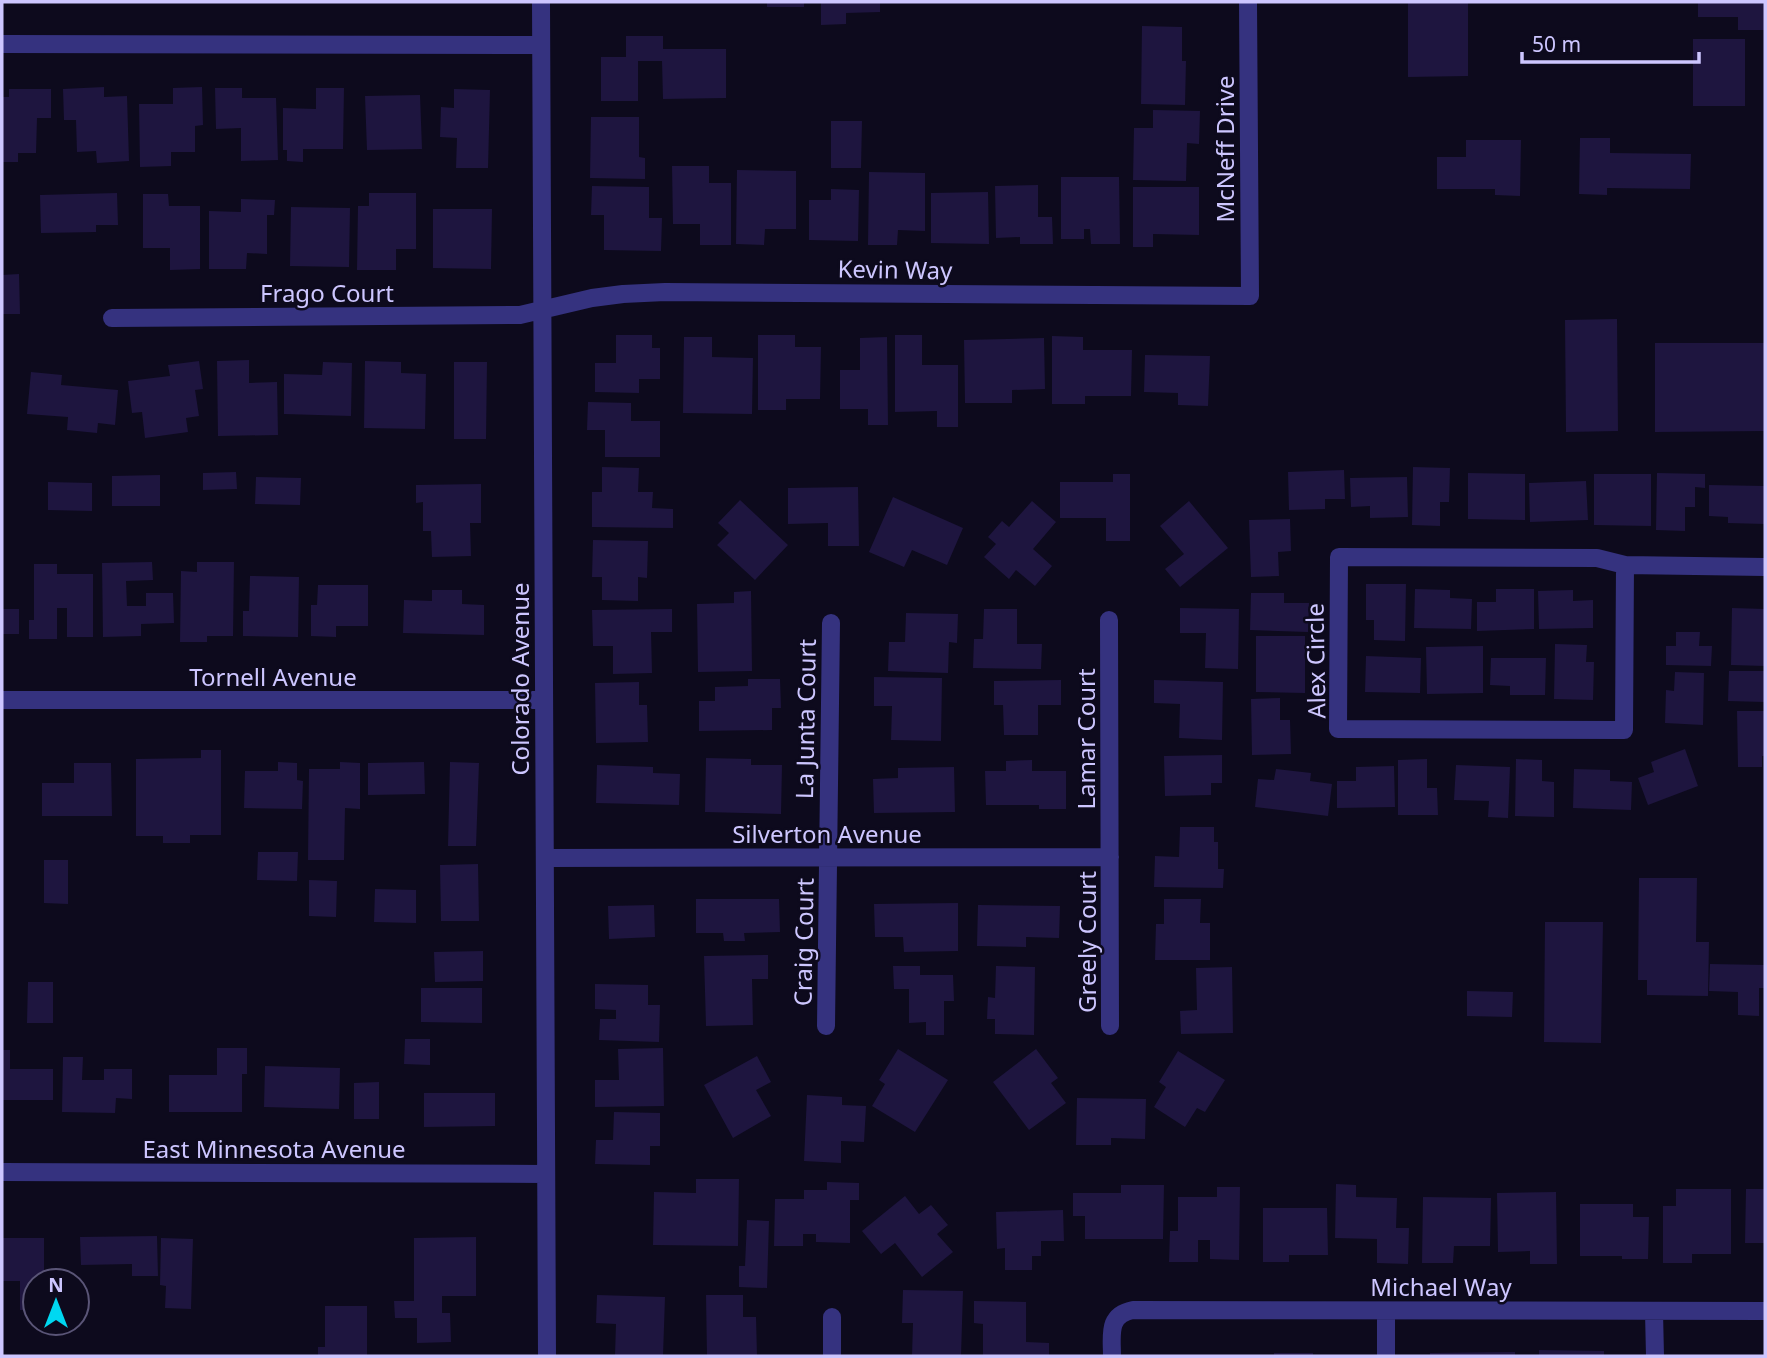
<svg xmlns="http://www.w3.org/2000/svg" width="1767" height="1358" font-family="'Noto Sans',sans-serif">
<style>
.building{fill:#1e153f}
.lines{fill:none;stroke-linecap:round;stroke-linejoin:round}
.minor{stroke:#35327f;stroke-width:18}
.labels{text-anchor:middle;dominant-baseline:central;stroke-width:5;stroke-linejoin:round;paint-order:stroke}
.street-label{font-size:24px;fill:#cdc6ff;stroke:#0d0a1d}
</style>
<rect width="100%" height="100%" fill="#0d0a1d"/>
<path class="building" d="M767 2H804V7H767Z
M821 2H880V12L846 13V24L821 25Z
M1408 2H1468V76L1408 77Z
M1698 2H1765V30H1738V17H1698Z
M1142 26 1182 27V61H1186L1185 105 1141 104Z
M626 36H663V49H726V98L663 99 662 61H638V101H601V57H626Z
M1693 39H1745V106H1693Z
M104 87V97L127 96 129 161 97 163 96 151 77 152 76 120H64L63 89Z
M202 87 203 125 195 126V152H171V166L140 167 139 104H173V88Z
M215 88H242V98H276L278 160 241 161V128L216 129Z
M316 88H344L343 149H303V162L287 161V150H283V108L316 109Z
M9 89H51V118H37L36 153H18V162H2V97H9Z
M454 89 490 90 488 168H456L457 138 440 137 441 107 454 108Z
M420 95 422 149 367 150 365 96Z
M1153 110 1200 111 1199 144 1187 143 1186 181 1133 180 1134 128H1153Z
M591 117H639V157L645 158V179L590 178Z
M831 121H862L861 168H831Z
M1580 138H1610V153L1691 154 1690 189 1607 188V195L1579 194Z
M1466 140H1521L1520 196 1495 195V189H1437V157H1466Z
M672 166H709V183H731V245H700V224H673Z
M737 170 796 171V229H765L764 245 736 244Z
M869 172 925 173V231L898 230 897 245H868Z
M1061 177H1119L1120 244H1091L1090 229H1084V239H1061Z
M1038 185V217H1052L1053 244H1020V237L996 238 995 186Z
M592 186 649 187V218H662L661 251 604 250V215H591Z
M1133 187H1199V235L1153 234V247H1133Z
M831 189 859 190 858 241 809 240V200H831Z
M988 192 989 244 931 243V193Z
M117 193 118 225H96V232L41 233 40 195Z
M369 193H416V249H396V270H357L358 206H369Z
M143 194H168L169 206H200V269L170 270V248H143Z
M241 199 275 200 274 215H267V254L247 253 246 269H209V211L241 212Z
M291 207 350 208 349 267 290 266Z
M433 209H492L491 269 433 268Z
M19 274 20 314H2V275Z
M1617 319 1618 431 1566 432 1565 320Z
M616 335H652V348H660V379H639V393L595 392V363H616Z
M758 335H795V347H821L820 399H786V410H758Z
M895 335H922V365H958V427H937V411L895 412Z
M1052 336 1083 337V350H1132L1131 396H1085V404H1052Z
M684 337H712V357L753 358 752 414 683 413Z
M887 337 888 425H868V409H840V370H860V338Z
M1044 338 1045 389 1012 390V403H965L964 340Z
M1655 343H1765V431L1655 432Z
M1145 355 1210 356 1208 406 1178 405V393L1144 392Z
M249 360V383L277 382 278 435 218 436 217 361Z
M199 361 203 389 195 390 199 416 186 418 188 432 145 438 142 412 132 413 128 381 170 376 168 365Z
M365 361 401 362V373L426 374 425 429 364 428Z
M323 362 352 363 351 416 284 414V374L322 375Z
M454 362H487L486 439H454Z
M31 372 62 375 61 385 118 390 115 425 98 423 97 433 67 430 68 417 27 414Z
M588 402 631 403V421H660V457H605V430H587Z
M602 467 639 468 638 492H653L652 508 673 509V528L592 527V492H602Z
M1413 467 1450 468 1449 502H1440V526L1412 525Z
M1344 470 1345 499H1325V509L1289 510 1288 472Z
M236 472 237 489 203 490V473Z
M1468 473 1525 474V520L1468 519Z
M1657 473 1705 474V488L1695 487V507H1685V531L1656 530Z
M1113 474H1130V541H1106V518H1060V482H1113Z
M1594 474H1651V526L1594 525Z
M160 475V506H112V476Z
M256 477 301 478 300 505 255 504Z
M1407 477 1408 517 1370 518V506L1351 507 1350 478Z
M1586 481 1588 520 1530 522 1529 483Z
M48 482 92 483V511L48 510Z
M481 484V523H470L471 556 432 557 431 531H423V502L416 503V485Z
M1709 485 1765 486V524L1728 523V517L1709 516Z
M858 487 859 546H828V523L788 524V488Z
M893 497 963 528 947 565 912 550 904 567 869 552Z
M740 500 788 545 755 580 717 545 729 533 718 523Z
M1032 501 1056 522 1033 549 1052 566 1035 586 1016 570 1009 579 984 557 996 544 988 537 1002 521 1009 527Z
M1189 501 1228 548 1180 587 1165 569 1184 554 1160 526Z
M1290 519 1291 551 1278 552 1279 576 1251 577 1249 520Z
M593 540 648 541 647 578 638 577V601L602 600V577H592Z
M152 562 153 580 126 581 127 606H146V593H173L174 623 141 624V636L103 637 102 563Z
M197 562H234L233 636H207V642H180L181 571 197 572Z
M34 564H57V574H93V637H67V608H57V639H29V620H34Z
M250 576 299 577 298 637 243 636V611H249Z
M1366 584H1406L1405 641 1374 640V620H1366Z
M318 585H368V626H336V637L311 636V605H317Z
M1415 589 1450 590V598L1472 599 1471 629 1414 628Z
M1496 589H1534V629L1477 631V602H1496Z
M432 590H462V604L484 605V635L403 633 404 600 432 601Z
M1573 590V601L1593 600V628L1539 629 1538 591Z
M751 591 752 671 698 672 697 604 734 603V592Z
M1251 593H1284V603H1309L1308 632 1250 630Z
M1180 608 1239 609 1238 669 1205 668 1206 633H1180Z
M1732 608 1765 609V666L1731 665Z
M2 609H19V634H2Z
M672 609V632H651L652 673 613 674V646H593L592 610Z
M984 609H1017V644H1042L1041 669 973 668 974 639H983Z
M906 613 958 614 957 643 949 642 948 673 888 671 889 642H905Z
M1676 632H1700L1699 646H1712L1711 666 1666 665V646H1676Z
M1256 636H1305V693L1256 692Z
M1555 644 1587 645 1586 662H1594L1593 700 1554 699Z
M1483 646V693L1427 694 1426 647Z
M1366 656 1421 658 1420 693 1365 692Z
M1491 658H1546L1545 695H1510V686L1490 685Z
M1729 671H1765V702L1728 701Z
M1675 672 1704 673 1703 725 1665 723 1666 690 1674 691Z
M874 677 942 678 941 741 891 740 892 706H874Z
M748 679H780L781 708H772V730L699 731V701H715V687L748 686Z
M1061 680V705H1038V735H1004L1003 705H994V681Z
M1154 680 1223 682 1222 740 1179 738 1180 704 1154 703Z
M639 682V705H647L648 742 596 743 595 683Z
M1280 698V720H1290L1291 754 1252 755 1251 699Z
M1737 711H1765V756H1762V767H1738Z
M1685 749 1698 786 1648 805 1638 778 1654 772 1651 762Z
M201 750H221V835H190V843H163V836H136V759L201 758Z
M1222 755V783H1211V795L1165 796 1164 756Z
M706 758 751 759V765H782L781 814 705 812Z
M1427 759V788H1437L1438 815H1398V760Z
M1516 759 1542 760V781L1554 782V817L1515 816Z
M1032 760V771H1066V809H1039V805H986L985 771H1006V761Z
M278 762 297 763V780L303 781 302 809 244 808 245 771H278Z
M340 762 360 763V809L345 808 344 860H308L309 769H340Z
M424 762 425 794 368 795V763Z
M450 762 479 763 476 846H448Z
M74 763H111L112 816H42V783H74Z
M597 765 653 767V773L680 774 679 805 596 803Z
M1456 765 1510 767 1508 818 1488 817 1489 801 1454 800Z
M1394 766 1395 807 1337 808V781H1356V767Z
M954 767 955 812 874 813 873 779 898 778V768Z
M1276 769 1311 773 1310 781 1332 784 1328 816 1255 807 1258 779 1274 780Z
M1574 769 1610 770V781L1632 782 1631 810 1573 808Z
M1180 827H1214V842H1218V869H1224L1223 888 1154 887 1155 856 1179 857Z
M258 852H298L297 881 257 880Z
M44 860H68V904L44 903Z
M478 864 479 921H441L440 865Z
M1639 878H1697L1696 942H1709L1708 996 1647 995V980H1638Z
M309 880 337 881 336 917 309 916Z
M375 889 416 890V923L374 922Z
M696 899H779L780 932 744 933 745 941H724L723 933H696Z
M1164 899H1201L1200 923H1210V960H1155L1156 924H1164Z
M958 903V951L904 952 903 937H875L874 904Z
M654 905 655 937 609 939 608 906Z
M978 905 1060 906 1059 938 1026 937V947L977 946Z
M1545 922H1603L1601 1043 1544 1042Z
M483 951V981L435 982 434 952Z
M768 955V979H752L753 1025 706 1026 704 956Z
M1710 964 1765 965V988H1759V1016L1738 1015V992L1709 991Z
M893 966H920V975H953L954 1001H944V1035H926V1022L909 1023V989H894Z
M996 966 1035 967 1034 1035 995 1034V1019H987L988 997 995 998Z
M1232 967 1233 1033 1181 1034 1180 1011 1197 1010 1196 968Z
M28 982H53V1023H27Z
M595 984 648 985V1005H660L659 1042 599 1040 600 1019H616V1010L595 1009Z
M421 988H482V1023L421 1022Z
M1467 991 1513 992 1512 1017 1467 1016Z
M405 1039H430V1065L404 1064Z
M217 1048H247V1074H242V1112H169V1075H217Z
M663 1048 664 1106 595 1107V1080H619L618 1049Z
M898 1049 948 1080 915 1132 872 1106 885 1084 879 1080Z
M1036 1049 1058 1078 1051 1083 1066 1103 1029 1130 993 1082Z
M2 1050H10V1069H53V1100H2Z
M1178 1051 1225 1080 1205 1112 1197 1108 1185 1127 1154 1107 1166 1087 1159 1082Z
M757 1056 771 1082 756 1090 771 1116 733 1138 704 1085Z
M63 1057H83L82 1080H104V1069H132V1099L116 1098 115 1113 62 1112Z
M265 1066 340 1068 339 1109 264 1107Z
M379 1082V1119H354V1083Z
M424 1093H495V1126L424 1127Z
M807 1095 842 1097V1105L866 1106 864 1142 841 1141V1163L804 1161Z
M1077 1098 1146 1099 1145 1139 1111 1138V1145H1076Z
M614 1112 660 1113V1146H650V1165L595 1164 596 1140H613Z
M696 1179H739L738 1246 653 1245 654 1192 696 1193Z
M827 1182 859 1183V1200H850V1243L816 1242V1234H803V1246H774L775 1199H804V1190H827Z
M1336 1184 1356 1185V1197L1397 1198 1396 1228H1409L1408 1264 1377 1263V1239L1335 1238Z
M1121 1185H1164L1163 1239H1085V1216H1073V1193H1121Z
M1217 1187H1240L1239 1260 1210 1259V1240H1198V1262H1169L1170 1231H1178V1197H1217Z
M1676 1189H1731V1254H1692V1263H1663V1206H1676Z
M1746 1189H1765V1243H1745Z
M1556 1192 1557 1264H1530V1251L1498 1252 1497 1193Z
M905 1196 919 1214 931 1205 948 1225 937 1234 953 1252 922 1277 895 1243 881 1254 862 1231Z
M1423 1197 1491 1198 1490 1246H1454L1453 1263H1422Z
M1580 1204H1633V1217H1649L1648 1259H1622V1256H1580Z
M1263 1208H1327L1328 1255H1289V1262H1263Z
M1063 1210 1064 1241H1041V1256H1032V1270H1005V1248L997 1249 996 1212Z
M747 1220 769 1221 767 1288 739 1287V1266H745Z
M157 1236 158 1276H132V1264L81 1265 80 1237Z
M476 1237V1296H442V1313H450L451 1342 417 1343V1318H395L394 1301H414V1238Z
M2 1238H44V1281H35V1310H20V1281H2Z
M161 1238 193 1239 191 1309 165 1308 166 1286 160 1285Z
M903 1290 963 1291 961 1356H912L913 1323H902Z
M597 1295 665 1297 663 1356 615 1355 616 1324 596 1323Z
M706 1295H743V1317H756L757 1356H707Z
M974 1301 1026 1302V1342L1049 1343V1356H983V1324L974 1323Z
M325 1306H367V1356H318V1347H325Z
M1539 1350 1604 1351V1356H1539Z
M1515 1352V1356H1430V1353Z
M1274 1353H1313V1356H1274Z"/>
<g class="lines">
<path class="minor" d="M541 2 547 1356
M2 44 541 45
M112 318 520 315 592 298 623 294 665 292 1250 296 1248 2
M1625 565 1624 730 1338 729 1339 557 1597 558 1625 565 1765 567
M1109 620 1110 1026
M2 700H544
M545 858 1110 857
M826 1026 831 623
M2 1172 545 1174
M1386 1311V1356
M1654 1312 1655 1356
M832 1317V1356
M1112 1356C1112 1335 1107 1315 1133 1310L1765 1311"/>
</g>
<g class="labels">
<g class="street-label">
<text transform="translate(1224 149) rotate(-90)">McNeff Drive</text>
<text transform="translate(895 269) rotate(1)">Kevin Way</text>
<text x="327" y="292">Frago Court</text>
<text transform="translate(1315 661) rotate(-91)">Alex Circle</text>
<text x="273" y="676">Tornell Avenue</text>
<text transform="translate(519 679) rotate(-90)">Colorado Avenue</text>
<text transform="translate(805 719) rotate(-89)">La Junta Court</text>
<text transform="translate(1085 739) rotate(-90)">Lamar Court</text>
<text x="827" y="833">Silverton Avenue</text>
<text transform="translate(803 942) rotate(-89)">Craig Court</text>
<text transform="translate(1086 942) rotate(-90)">Greely Court</text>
<text x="274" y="1148">East Minnesota Avenue</text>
<text x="1441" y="1286">Michael Way</text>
</g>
</g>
<rect width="1767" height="1358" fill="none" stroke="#cdc6ff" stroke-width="7"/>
<g transform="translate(56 1302)"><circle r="33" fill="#0d0a1d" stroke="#5a5577" stroke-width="2"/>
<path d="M0-5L12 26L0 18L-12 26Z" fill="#00d8f1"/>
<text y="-10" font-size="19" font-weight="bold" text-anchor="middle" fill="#cdc6ff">N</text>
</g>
<path d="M1522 52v10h177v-10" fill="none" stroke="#cdc6ff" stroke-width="3.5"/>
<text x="1532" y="52" font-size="21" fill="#cdc6ff" stroke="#0d0a1d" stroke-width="5" paint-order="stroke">50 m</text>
</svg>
